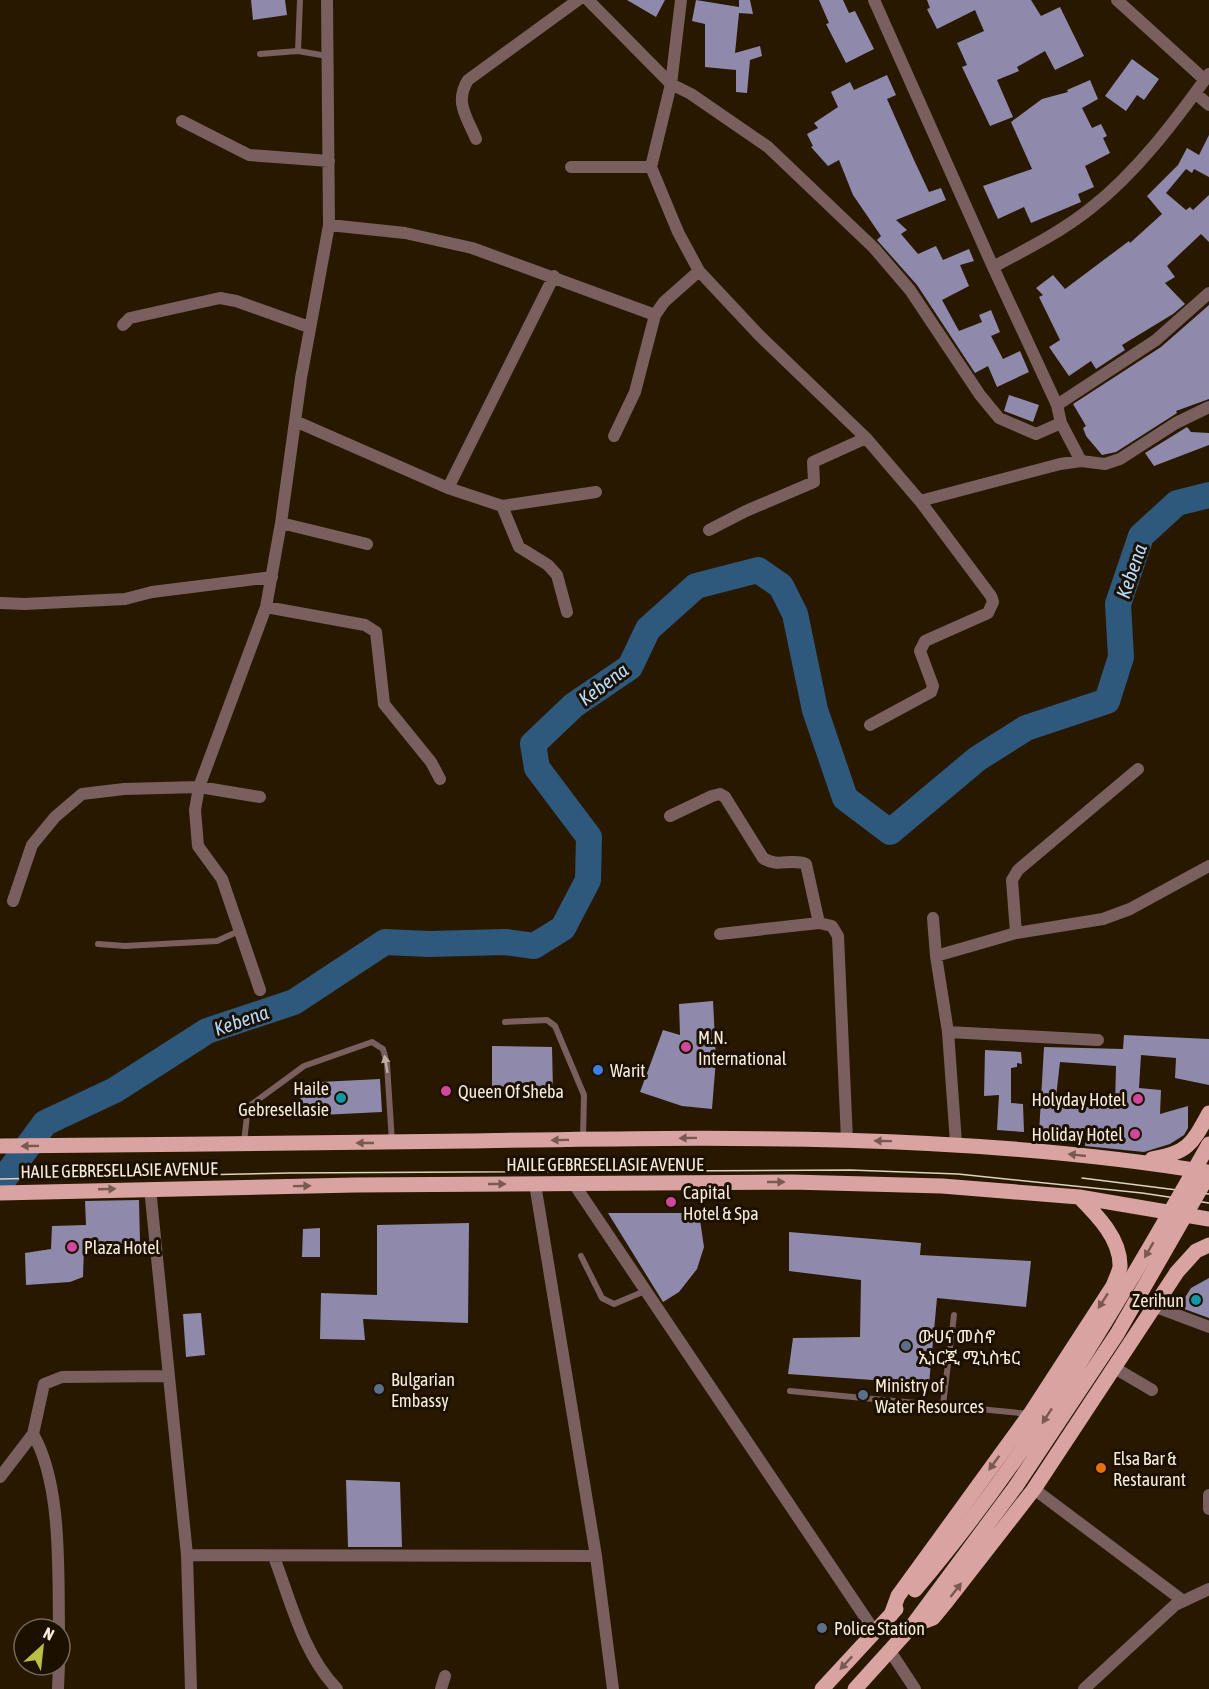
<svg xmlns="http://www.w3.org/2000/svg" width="1209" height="1689" font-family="'Asap Condensed','Noto Sans Ethiopic',sans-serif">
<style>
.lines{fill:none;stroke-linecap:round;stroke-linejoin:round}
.river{stroke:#2e597c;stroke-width:26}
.building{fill:#8f8aab;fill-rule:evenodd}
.lane{stroke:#795f5e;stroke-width:6}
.street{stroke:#795f5e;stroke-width:12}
.primary{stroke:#d9a3a1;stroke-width:15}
.tram{stroke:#ded2c0;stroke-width:1.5}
.primary-bridge{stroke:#d9a3a1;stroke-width:15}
.oneway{fill:#beada3}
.oneway2{fill:#7a5a50}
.hotel-dot{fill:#d1479c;stroke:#1c1000;stroke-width:2}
.shop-dot{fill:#3f7fe0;stroke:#1c1000;stroke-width:2}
.culture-dot{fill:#0f9aa8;stroke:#1c1000;stroke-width:2}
.service-dot{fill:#5c6f8a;stroke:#1c1000;stroke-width:2}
.food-dot{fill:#e8710a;stroke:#1c1000;stroke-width:2}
.labels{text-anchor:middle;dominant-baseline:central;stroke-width:6;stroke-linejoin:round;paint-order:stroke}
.poi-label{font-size:18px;fill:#f7ecdb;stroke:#1c1000;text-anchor:start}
.street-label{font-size:18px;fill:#f7ecdb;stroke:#1c1000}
.water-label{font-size:20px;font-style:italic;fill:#b4dbfe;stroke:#1c1000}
</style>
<rect width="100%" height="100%" fill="#281800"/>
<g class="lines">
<path class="river" d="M0 1184 45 1123 115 1090 207 1031 294 1002 385 942 429 944 505 942 534 946 563 928 588 880 589 837 537 768 533 744 574 705 630 667 648 629 696 586 758 570 781 586 795 614 815 710 845 798 890 832 977 759 1026 728 1107 701 1121 657 1118 604 1141 536 1177 503 1209 495"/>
</g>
<path class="building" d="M251 0H285L287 15 253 20Z
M627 0H665L656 17Z
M696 0 739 7V0H750L753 14 739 13 735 53 760 46 762 56 750 60 747 93 736 92V70L705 67V24L692 21Z
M819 0H843L849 13 855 11 874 49 846 63 826 24 829 23Z
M927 0H1031L1041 16 1060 7 1084 56 1055 70 1045 51 1017 67 1019 71 997 80 1013 117 990 126 962 67 967 65 957 43 984 31 975 10 937 29 927 9 930 8Z
M1132 59 1159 79 1144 100 1137 95 1126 111 1105 96Z
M887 75 896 95 887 99 914 160 929 192 941 188 946 200 896 220 907 230 901 234 918 254 936 246 943 260 969 249 974 261 960 265 969 286 942 300 959 331 982 322 979 315 991 310 1000 332 991 336 1003 359 1020 351 1029 372 997 387 988 366 975 373 917 285 877 240 881 236 853 195 839 160 828 166 811 147 813 146 807 134 818 128 814 123 838 107 831 92 850 82 854 90Z
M1090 80 1098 99 1082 108 1092 128 1101 124 1107 136 1103 138 1110 153 1085 166 1094 187 1078 194 1081 202 1031 223 1024 207 998 219 983 186 1032 169 1011 122 1042 99 1068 92 1067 90Z
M1209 135V177L1194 169 1192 173 1186 169 1166 193 1186 210 1190 207 1193 210 1209 195V242L1201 234 1167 266 1175 277 1165 283 1185 304 1173 314 1122 345 1125 350 1096 369 1091 361 1069 376 1049 347 1060 340 1039 297 1043 295 1036 288 1053 275 1065 289 1129 241 1130 243 1162 214 1147 196 1178 165 1187 148 1199 155Z
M1209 305V399L1176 411 1177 413 1116 452 1102 455 1086 436 1083 428 1086 426 1073 404 1161 347Z
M1009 395 1039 405 1033 422 1004 411Z
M1187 427 1191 432 1209 433V445L1154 466 1145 453Z
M713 1001 716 1059 712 1109 682 1106 640 1092 663 1030 680 1035 679 1004Z
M1124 1035 1209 1039V1085L1175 1078 1176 1058 1141 1055 1139 1088 1161 1090 1160 1114 1188 1106V1128L1184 1135 1170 1144 1144 1152 1085 1146 1086 1136 1039 1133 1044 1047 1123 1049ZM1060 1062 1116 1066 1115 1108 1055 1106Z
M492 1046 552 1047 553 1090 492 1092Z
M985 1050 1021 1052 1022 1064 1017 1063V1067L1011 1068V1103L1023 1104 1024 1132 997 1130 999 1095 984 1096Z
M380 1079 382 1112 301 1116 300 1083Z
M139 1200 140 1242 134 1243 135 1255H112L111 1247 84 1246 83 1277 70 1282 26 1285 25 1253 51 1249 52 1226 86 1225 85 1201Z
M608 1213H699L704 1247 697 1269 679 1292 663 1302Z
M469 1223 468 1323 363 1319 365 1340 320 1339 321 1293 377 1295V1225Z
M320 1228V1257H302L303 1229Z
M789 1232 921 1243 920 1255 1031 1261 1026 1307 937 1298 929 1384 788 1374 793 1338 860 1337 861 1280 789 1271Z
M1209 1278V1318L1179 1307 1191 1288Z
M201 1313 205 1355 186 1357 183 1314Z
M346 1480 400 1482 402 1547H348Z"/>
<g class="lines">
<path class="lane" d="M298 51 300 0
M260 54 298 51 327 56
M98 944 125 946 217 941 239 931
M505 1022 547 1020 555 1026 584 1095 583 1139
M244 1142 248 1107 304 1066 372 1042 383 1049 387 1064 392 1142
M581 1256 602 1298 614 1304 645 1291
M790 1391 1030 1414
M943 1405 954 1315"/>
<path class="street" d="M588 0 671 84 691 94 768 147 874 248 910 290 980 395 999 418 1036 434 1061 423 1057 405 993 267
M681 0 671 84 651 167 678 232 699 271 759 335 866 438 920 501 991 596 993 602 988 613 925 641 920 651 933 686 931 692 870 725
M874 0 993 267C1027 249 1061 232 1091 208 1137 172 1175 121 1209 74
M1117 0 1205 80
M1195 93 1209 105
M182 121 249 155 329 161
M476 139C467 117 454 102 468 80L578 0
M571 167H651
M329 225 405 233 472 248 655 315 635 392 614 436
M655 315 664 302 699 271
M123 325 130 318 220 298 236 301 309 327
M1057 405 1156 340 1209 293
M295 421 448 488 554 276
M1061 423 1081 461
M448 488 502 506 596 492
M920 501 1060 464 1081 461 1105 464 1120 459 1176 423 1209 407
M502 506 519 547 548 565 557 575 567 612
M281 523 367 544
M709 530 746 511 814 482 813 462 866 438
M0 603 25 604 125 599 152 592 272 577
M266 607 365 625 376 632 384 704 431 762 440 779
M670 816 712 796 720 794 725 797 763 858C777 868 791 858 806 864L819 923
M13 901 32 845 55 817 82 794 124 789 199 787 266 607 281 523 301 378 329 225 327 0
M933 918 936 956 948 1032 956 1143
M1016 933 1103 919 1130 909 1209 866
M720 934 819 923 832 926 838 936 847 1140
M936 956 1016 933 1012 880 1018 870 1138 769
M260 990 222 879 198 846 195 810 199 787 260 797
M948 1032 1098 1040
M535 1184 596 1556 613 1689
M574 1184 875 1632
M150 1188 187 1555 191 1689
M1153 1306 1209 1327
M1113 1367 1152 1390
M33 1434C62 1484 58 1571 59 1629
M0 1477 33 1434 44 1384 62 1377 168 1376
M1034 1489 1182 1600
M1209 1495V1509
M187 1555 596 1556
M274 1557C291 1602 303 1654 337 1689
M890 1651 915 1689
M58 1689 59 1665
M441 1689 445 1676
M1084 1689 1175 1605 1209 1589"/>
<path class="primary" d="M0 1146C156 1144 312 1144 468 1141 715 1137 963 1132 1207 1172
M1152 1159C1188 1153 1192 1144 1209 1113
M0 1193 355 1185 791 1182 942 1186 1079 1197 1209 1219
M891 1615 898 1596 1030 1414 1113 1286C1115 1280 1119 1273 1120 1267 1121 1239 1097 1215 1079 1197
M912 1626 933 1618 947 1601 1034 1489 1177 1272 1196 1251 1209 1245
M822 1689 896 1609
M855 1689 912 1626 1016 1486"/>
<path class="tram" d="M1082 1178 1209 1194
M0 1179 289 1173 850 1170 958 1174 1142 1193 1209 1203"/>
<path class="primary-bridge" d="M1016 1486 1117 1334 1209 1174
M915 1590C1031 1453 1121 1300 1209 1144"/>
</g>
<defs><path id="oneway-solid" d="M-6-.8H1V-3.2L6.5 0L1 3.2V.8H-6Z" transform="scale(1.5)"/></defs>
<use class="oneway" href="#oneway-solid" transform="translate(386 1064) rotate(-100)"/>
<g class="oneway2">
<use href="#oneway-solid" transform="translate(688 1138) rotate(179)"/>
<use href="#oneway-solid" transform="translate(560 1140) rotate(179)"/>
<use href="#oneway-solid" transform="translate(883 1141) rotate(-179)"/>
<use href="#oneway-solid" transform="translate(365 1143) rotate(-180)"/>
<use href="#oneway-solid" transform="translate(30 1146) rotate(179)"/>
<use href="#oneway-solid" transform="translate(1077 1155) rotate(-174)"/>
<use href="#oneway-solid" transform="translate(776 1182)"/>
<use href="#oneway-solid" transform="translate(497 1184)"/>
<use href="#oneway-solid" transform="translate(302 1186) rotate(-1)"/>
<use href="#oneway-solid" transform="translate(107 1189) rotate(-2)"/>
<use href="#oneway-solid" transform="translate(1149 1250) rotate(120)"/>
<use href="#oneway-solid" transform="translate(1103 1301) rotate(123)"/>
<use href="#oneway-solid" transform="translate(1047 1416) rotate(123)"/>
<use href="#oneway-solid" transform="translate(994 1463) rotate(126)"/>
<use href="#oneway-solid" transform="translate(956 1590) rotate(-52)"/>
<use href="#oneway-solid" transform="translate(846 1663) rotate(133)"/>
</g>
<g class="hotel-dot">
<circle cx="686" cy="1047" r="6"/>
<circle cx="446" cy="1091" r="6"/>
<circle cx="1138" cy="1099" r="6"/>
<circle cx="1135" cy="1134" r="6"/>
<circle cx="671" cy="1202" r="6"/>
<circle cx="72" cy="1247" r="6"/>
</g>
<circle class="shop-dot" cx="598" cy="1070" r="6"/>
<g class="culture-dot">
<circle cx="341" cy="1098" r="6"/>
<circle cx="1196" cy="1300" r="6"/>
</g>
<g class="service-dot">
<circle cx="906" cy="1346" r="6"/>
<circle cx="379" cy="1389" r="6"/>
<circle cx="863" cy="1395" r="6"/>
<circle cx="822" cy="1628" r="6"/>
</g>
<circle class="food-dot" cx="1101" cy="1468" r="6"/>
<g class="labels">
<g class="poi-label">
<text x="698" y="1037">M.N.<tspan x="698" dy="21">International</tspan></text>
<text x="610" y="1070">Warit</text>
<text x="329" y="1088" text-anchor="end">Haile<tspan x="329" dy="21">Gebresellasie</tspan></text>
<text x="458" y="1091">Queen Of Sheba</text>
<text x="1126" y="1099" text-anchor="end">Holyday Hotel</text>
<text x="1123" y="1134" text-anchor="end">Holiday Hotel</text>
<text x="683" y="1192">Capital<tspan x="683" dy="21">Hotel &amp; Spa</tspan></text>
<text x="84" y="1247">Plaza Hotel</text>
<text x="1184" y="1300" text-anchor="end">Zerihun</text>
<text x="918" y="1336">ውሀና መስኖ<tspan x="918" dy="21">ኢነርጂ ሚኒስቴር</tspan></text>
<text x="391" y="1379">Bulgarian<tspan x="391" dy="21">Embassy</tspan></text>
<text x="875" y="1385">Ministry of<tspan x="875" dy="21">Water Resources</tspan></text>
<text x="1113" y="1458">Elsa Bar &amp;<tspan x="1113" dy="21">Restaurant</tspan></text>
<text x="834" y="1628">Police Station</text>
</g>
<g class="street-label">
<text x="605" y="1164">HAILE GEBRESELLASIE AVENUE</text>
<text transform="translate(119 1170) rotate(-1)">HAILE GEBRESELLASIE AVENUE</text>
</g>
<g class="water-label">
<text transform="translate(1131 571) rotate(-71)">Kebena</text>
<text transform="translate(603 684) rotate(-37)">Kebena</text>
<text transform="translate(241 1020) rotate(-19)">Kebena</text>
</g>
</g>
<g transform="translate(42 1647) rotate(27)"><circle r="28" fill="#1c1000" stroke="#746858" stroke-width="1.5"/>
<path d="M0-4.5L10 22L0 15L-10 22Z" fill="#b9c046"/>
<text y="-9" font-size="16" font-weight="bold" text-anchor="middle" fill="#f7ecdb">N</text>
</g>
</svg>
